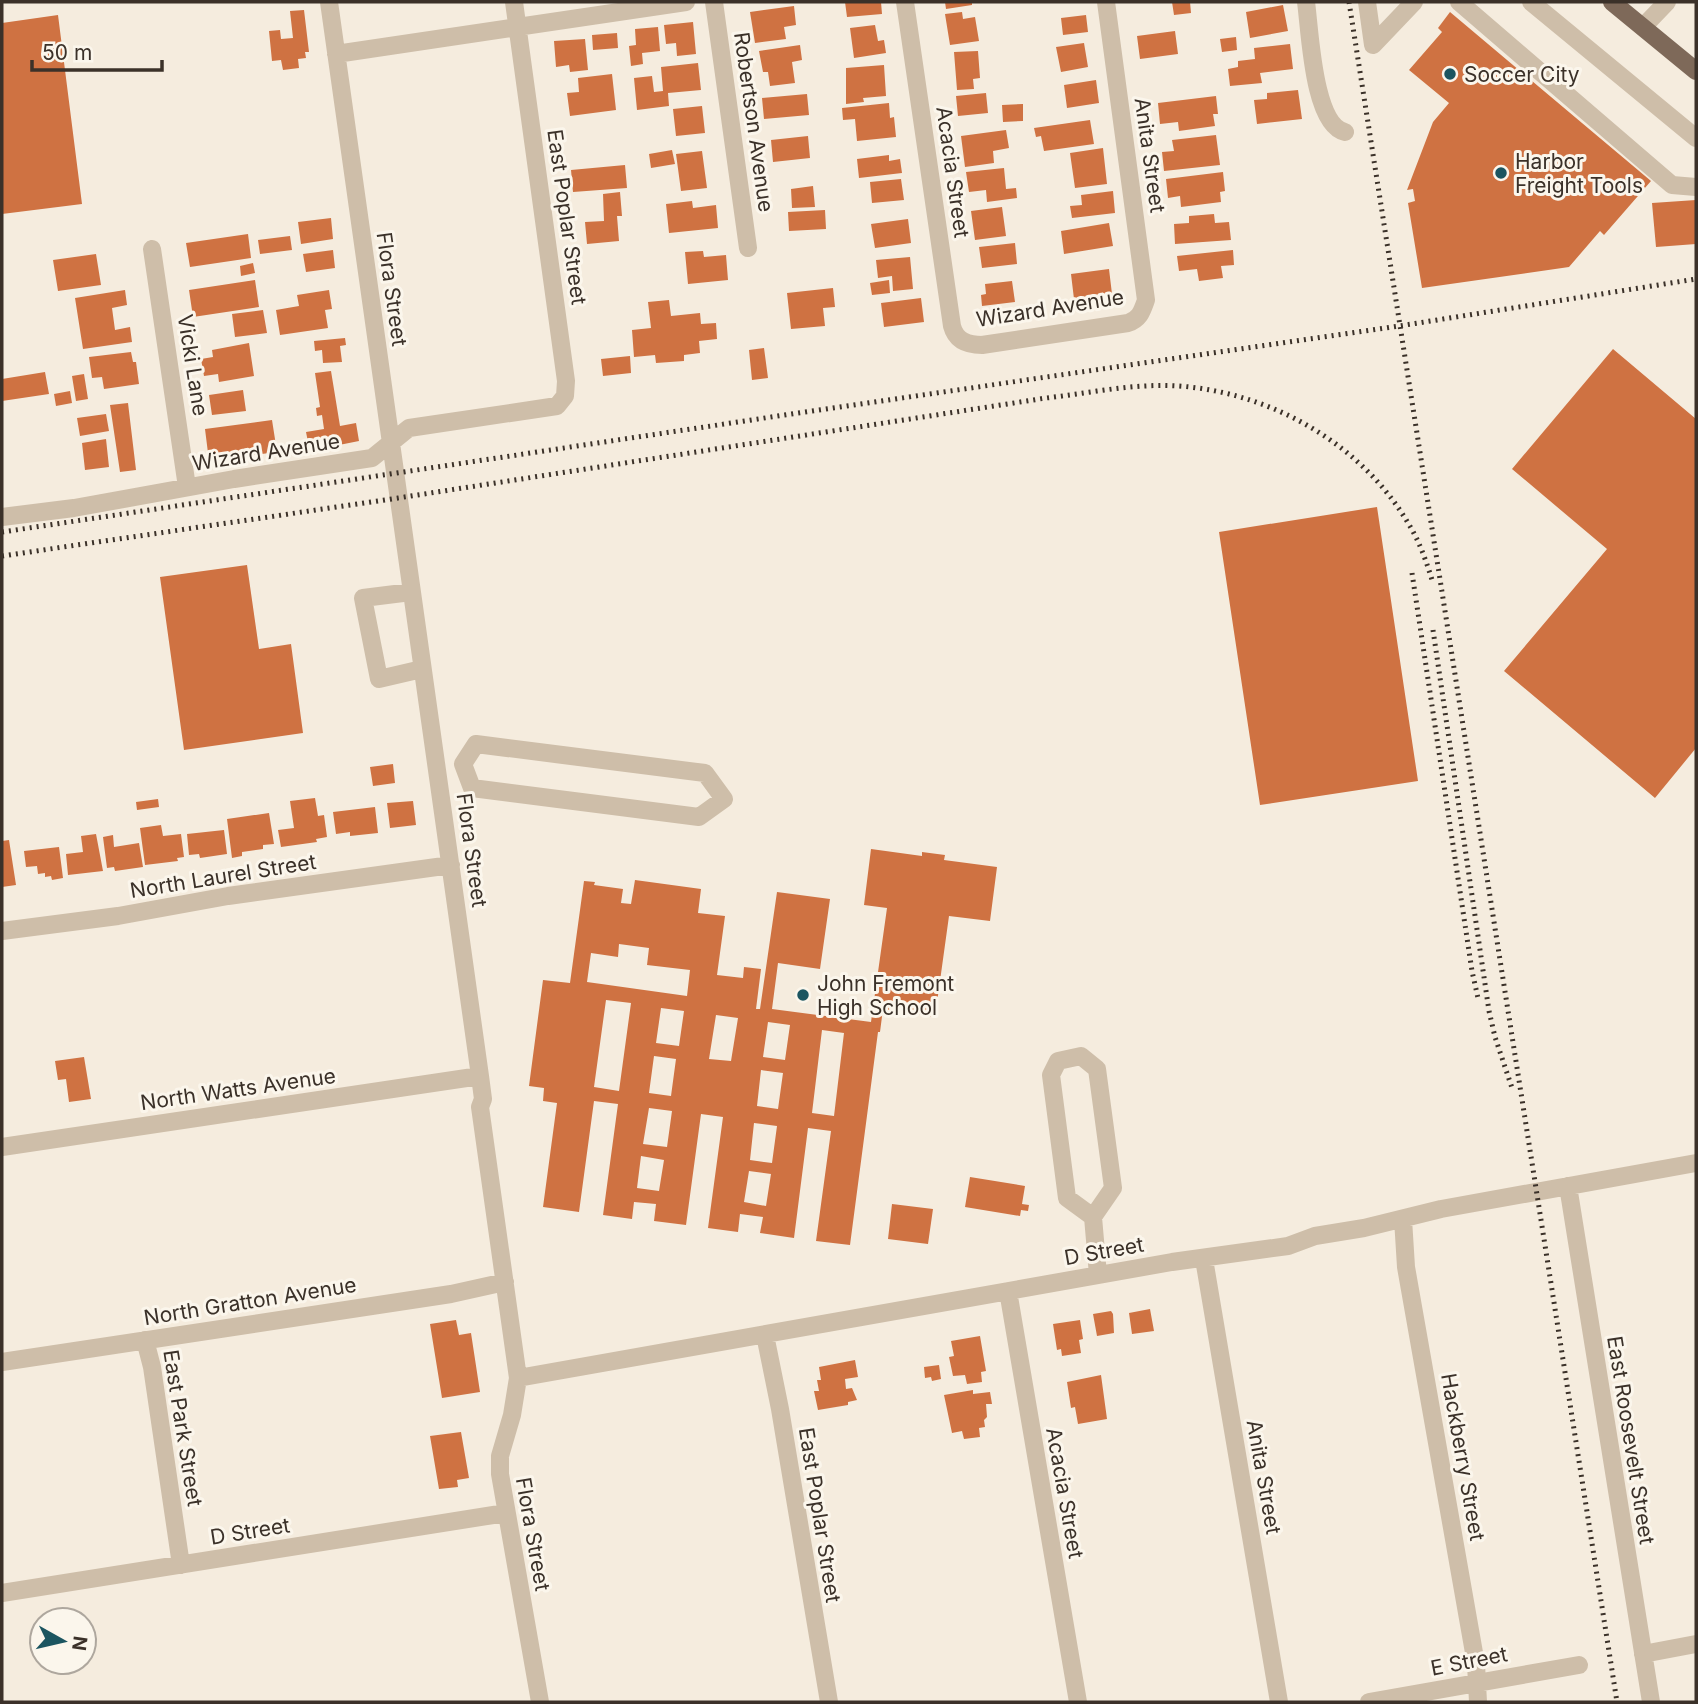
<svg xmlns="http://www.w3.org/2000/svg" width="1698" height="1704" font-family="Inter,sans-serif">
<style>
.building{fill:#cf7242;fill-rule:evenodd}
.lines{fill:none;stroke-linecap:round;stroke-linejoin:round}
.minor{stroke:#cebea9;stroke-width:18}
.major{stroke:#7e6959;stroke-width:18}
.rail{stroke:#3b3129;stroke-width:5;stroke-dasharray:2 5;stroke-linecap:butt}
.poi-dot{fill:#1b5560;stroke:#fbf6ec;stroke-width:2.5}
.labels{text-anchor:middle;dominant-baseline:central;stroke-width:6;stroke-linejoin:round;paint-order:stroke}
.poi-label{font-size:21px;fill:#3b3129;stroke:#fbf6ec;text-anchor:start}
.street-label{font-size:21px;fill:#3b3129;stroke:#fbf6ec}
</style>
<rect width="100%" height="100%" fill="#f5ecde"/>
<path class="building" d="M845 2H881L882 14 847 17Z
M945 2H972V5L946 9Z
M1172 2H1190L1191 13 1174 15Z
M1283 5 1288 31 1250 38 1246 12Z
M794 6 796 25 784 27 786 39 755 43 750 12Z
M304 10 309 52H305L306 58 298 59 299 68 283 70 281 60 272 61 269 31 280 30 281 39 293 38 290 11Z
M962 12 963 19 975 17 979 41 950 45 945 14Z
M1450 12 1651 181 1604 235 1600 231 1569 267 1422 288 1408 203 1415 201 1413 189 1407 190 1433 122 1449 103 1409 70 1442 32 1438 28Z
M58 15 82 204 2 214V23Z
M1086 15 1088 32 1063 35 1061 18Z
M693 22 696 54 677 56 676 43 666 44 664 25Z
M875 25 878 41 884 40 886 53 854 58 850 28Z
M658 27 660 51 642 53 643 64 631 66 629 46 636 45 635 29Z
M1175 31 1178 54 1140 59 1137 36Z
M617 33 618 48 593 50 592 35Z
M1236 37 1237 50 1222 52 1220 39Z
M585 39 588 70 570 72 569 65 556 67 554 41Z
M1084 43 1088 67 1061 72 1056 47Z
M1290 44 1293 69 1260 73 1262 83 1230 86 1228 69 1238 67V61L1255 59 1254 48Z
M800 45 802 60 792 62 795 83 770 86 768 72H763L759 51Z
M978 51 980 78 973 79 974 89 957 90 954 52Z
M698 63 701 90 668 93 669 106 637 110 634 78 652 76 654 92 663 91 661 67Z
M884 65 886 96 863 98 864 102 846 104V68Z
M612 74 616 110 570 116 567 93 579 92 578 78Z
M1096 80 1099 103 1067 108 1064 85Z
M1298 90 1302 119 1257 124 1254 100 1267 99V93Z
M986 93 988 113 958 116 956 96Z
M807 94 809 115 764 119 762 98Z
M1216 96 1218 114H1213L1215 126 1179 131 1178 122 1160 124 1158 103Z
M889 103 890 118 894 117 896 137 857 141 855 119 843 120 842 108Z
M1023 104V121L1003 122 1002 105Z
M702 106 705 133 676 136 673 109Z
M1090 120 1094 144 1044 151 1041 136 1036 137 1034 128Z
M1006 130 1009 148 993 151 994 163 965 167 961 136Z
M1216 135 1220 165 1164 171 1162 152 1174 151 1172 140Z
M808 136 810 158 773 162 771 140Z
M1103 148 1107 184 1075 188 1070 153Z
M672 150 675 164 651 168 649 154Z
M702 151 707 188 681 191 676 154Z
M889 155V161L900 159 902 173 859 178 857 159Z
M625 165 627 188 573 192 571 170Z
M1004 168 1006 189 1016 188 1017 198 987 202 986 190 969 192 966 172Z
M1223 172 1225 191 1220 192 1221 202 1181 207 1180 196 1168 198 1166 179Z
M901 179 904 200 872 203 870 182Z
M813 186 815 207 792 208 791 189Z
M1113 191 1115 213 1072 218 1070 206 1082 205 1081 195Z
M620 192 622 216H617L619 241 587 244 585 222 604 221 603 194Z
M1696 200V244L1656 247 1652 203Z
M692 201 693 208 716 205 718 228 669 233 666 204Z
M1002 207 1006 236 975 240 971 211Z
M825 210 826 229 789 231 788 212Z
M1214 214 1215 223 1229 222 1231 240 1175 244 1174 224 1189 223V216Z
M331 218 333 239 301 244 298 222Z
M908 219 911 243 875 248 871 224Z
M1109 223 1113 246 1064 254 1061 231Z
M248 234 251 258 190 267 186 243Z
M290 236 292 250 260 254 258 240Z
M1015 243 1017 264 982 268 979 247Z
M333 250 335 268 306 272 303 254Z
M1233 250 1234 265 1221 266 1223 278 1199 281 1197 269 1179 271 1177 256Z
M703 251 704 257 726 255 728 280 688 284 685 252Z
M96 254 101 285 58 291 53 260Z
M910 257 913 289 893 291 892 276 878 278 876 260Z
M253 263 255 273 241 276 240 266Z
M1109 269 1112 294 1074 299 1071 274Z
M255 280 259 307 193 317 189 290Z
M889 280 890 293 872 295 870 283Z
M1012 281 1015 302 982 306 981 295 986 294 985 284Z
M833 288 835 307 823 308 825 326 791 329 787 293Z
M125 290 127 305 112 308 115 330 130 327 132 342 83 349 75 298Z
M329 290 332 309 325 310 328 328 280 335 276 310 299 306 297 295Z
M921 298 924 322 884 327 881 303Z
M669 300 671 316 700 313 701 324 716 323 717 339 699 341 700 353 684 355V361L656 363 655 355 634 357 632 330 651 328 648 302Z
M263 310 267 333 235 337 232 314Z
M345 338 346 345 340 346 342 362 323 363 322 350 315 351 314 341Z
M249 343 254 376 219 382 218 374 204 376 201 359 213 357 212 350Z
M764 348 768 378 752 380 749 350Z
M1613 349 1696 419V748L1655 798 1504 671 1607 549 1512 469Z
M131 352 133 362H136L139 384 104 389 102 377 92 378 89 357Z
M630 356 631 373 603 376 601 359Z
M331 371 340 426 356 423 359 441 314 450 313 442H308L306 432 324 429 322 415 317 416 316 408 320 407 315 373Z
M45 372 49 394 2 401V379Z
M84 374 88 399 76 401 72 376Z
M243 390 246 411 212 415 209 395Z
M70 391 72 403 56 406 54 394Z
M128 403 136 470 120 472 110 405Z
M106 414 109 431 80 436 77 418Z
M272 420 277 452 209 461 205 429Z
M106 439 109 467 85 470 82 443Z
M1377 507 1418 781 1260 805 1219 532Z
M247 565 259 649 291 644 303 733 184 750 160 577Z
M393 764 395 783 373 786 370 767Z
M315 798 318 816 324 815 327 837 316 839 317 842 281 847 278 830 294 828 290 801Z
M158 799 159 807 137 810 136 802Z
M413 801 416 825 390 828 387 803Z
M375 807 378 833 350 836V832L336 834 333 812Z
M269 813 274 844 263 845V849L242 852V856L232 858 227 819Z
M161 825 163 836 181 834 184 857 177 858 178 861 145 865 140 828Z
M224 830 227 854 200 858 199 854 189 855 187 834Z
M96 834 103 871 68 875 66 854 83 852 81 836Z
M113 835 114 847 139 843 143 867 115 871 114 867 107 868 103 837Z
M9 840 16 885 2 887V841Z
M59 847 63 878 52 880 51 876 45 877V873L38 874 37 866 26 867 24 851Z
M871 849 922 856V852L945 855 944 860 997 867 990 921 949 916 935 1017 883 1009 880 1032H878L850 1245 816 1241 831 1131 808 1128 794 1238 760 1233 763 1217 740 1214 738 1232 708 1228 723 1117 701 1114 686 1225 654 1221 656 1204 634 1202 632 1219 603 1215 618 1104 594 1101 579 1212 543 1207 557 1103 543 1101 544 1088 529 1086 543 980 570 983 584 881 595 882 594 885 623 889 621 903 631 904 635 880 701 889 698 913 725 916 717 975 743 978 744 967 761 969 756 1009H760L777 892 830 899 820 969 778 963 772 1009 871 1022 887 908 864 905ZM619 944 649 948 647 965 690 970 687 996 587 982 591 953 618 957ZM606 1000 631 1003 619 1091 594 1087ZM661 1008 684 1011 679 1046 656 1043ZM716 1015 738 1018 731 1061 709 1059ZM768 1022 790 1025 785 1060 763 1057ZM822 1030 844 1033 834 1116 812 1113ZM654 1056 676 1059 671 1096 649 1093ZM761 1070 783 1073 778 1109 757 1106ZM649 1108 672 1111 667 1147 643 1144ZM754 1123 777 1126 772 1163 750 1160ZM641 1156 664 1160 659 1191 637 1188ZM749 1171 771 1174 766 1206 744 1202Z
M84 1057 91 1099 69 1102 66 1079 58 1080 55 1061Z
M970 1177 1025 1186 1022 1204 1029 1205 1028 1211 1021 1210 1020 1216 965 1207Z
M892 1204 933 1209 928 1244 888 1239Z
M1150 1309 1154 1331 1132 1334 1129 1313Z
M1111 1311 1113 1314 1114 1333 1097 1336 1093 1314Z
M456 1320 459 1335 471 1333 480 1392 442 1398 430 1324Z
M1080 1320 1083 1339 1079 1340 1081 1353 1062 1356 1061 1349 1057 1350 1053 1324Z
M980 1336 986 1371 981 1372 982 1382 967 1384 965 1375 953 1376 949 1357 954 1356 951 1341Z
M855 1360 858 1377 845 1379 846 1389 852 1388 857 1400 848 1402V1405L818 1410 814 1391H819L817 1380H821L819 1367Z
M939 1365 941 1379 932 1381 931 1377 925 1378 924 1367Z
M1101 1375 1107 1419 1078 1424 1075 1407 1071 1408 1067 1382Z
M973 1390V1394L990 1392 992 1404H986L987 1417 984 1420 985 1427 979 1428 980 1437 964 1439 962 1431 952 1433 944 1395Z
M461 1432 469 1478 457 1480 458 1487 439 1489 430 1436Z"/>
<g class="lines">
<path class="minor" d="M329 2 480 1076 483 1099 480 1107 518 1378 512 1415 500 1456V1474L540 1702
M714 2 748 248
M905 2 952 326C956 341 968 345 982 345L1128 323C1140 319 1142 311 1146 300L1106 2
M1306 2C1310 30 1313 125 1345 132
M1367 2 1373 45 1414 2
M1459 2 1672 185 1696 187
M1531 2 1696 138
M1643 27 1667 2
M336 54 686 2
M152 249 187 487
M2 517 74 508 234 479 372 458 409 428 557 406 565 396 566 381 514 2
M411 592 363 598 379 679 422 669
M476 744 705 773 724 799 699 817 472 788 463 764Z
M2 931 118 916 228 896 451 865
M2 1147 480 1076
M1568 1186 1651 1702
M1093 1217 1067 1198 1051 1075 1058 1061 1081 1056 1097 1069 1113 1188 1093 1217 1098 1275
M1403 1219 1406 1267 1476 1664 1478 1702
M1204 1259 1279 1702
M1008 1291 1078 1702
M765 1335 780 1409 829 1702
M145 1340 152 1367 181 1565
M2 1362 451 1294 505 1282
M518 1378 1172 1262 1288 1246 1315 1236 1364 1228 1441 1209 1696 1163
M2 1593 506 1513
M1643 1654 1696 1644
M1369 1702 1579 1665"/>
<path class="major" d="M1612 2 1696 71"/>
<path class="rail" d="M1349 2 1617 1702
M2 532 798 413 1399 326 1696 279
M2 556 398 498 1046 398C1090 393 1135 383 1179 386 1273 393 1364 445 1411 528 1421 545 1427 564 1433 583
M1412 573 1472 971 1478 998
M1433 630 1489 1011 1495 1037 1512 1088"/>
</g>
<g class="poi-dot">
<circle cx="1450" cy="74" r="7"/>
<circle cx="1501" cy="173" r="7"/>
<circle cx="803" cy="995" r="7"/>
</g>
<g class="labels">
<g class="poi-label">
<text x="1464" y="74">Soccer City</text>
<text x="1515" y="161">Harbor<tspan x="1515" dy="24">Freight Tools</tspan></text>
<text x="817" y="983">John Fremont<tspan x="817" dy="24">High School</tspan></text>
</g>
<g class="street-label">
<text transform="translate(754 122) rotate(82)">Robertson Avenue</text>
<text transform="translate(1150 155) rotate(82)">Anita Street</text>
<text transform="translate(953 172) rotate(82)">Acacia Street</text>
<text transform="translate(567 217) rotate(82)">East Poplar Street</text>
<text transform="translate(392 289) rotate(82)">Flora Street</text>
<text transform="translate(1050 308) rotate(-9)">Wizard Avenue</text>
<text transform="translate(193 365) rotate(81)">Vicki Lane</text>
<text transform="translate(266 452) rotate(-9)">Wizard Avenue</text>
<text transform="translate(472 850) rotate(82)">Flora Street</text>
<text transform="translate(223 876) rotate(-9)">North Laurel Street</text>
<text transform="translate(238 1089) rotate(-8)">North Watts Avenue</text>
<text transform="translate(1104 1251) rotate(-10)">D Street</text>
<text transform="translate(250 1301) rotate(-9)">North Gratton Avenue</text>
<text transform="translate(183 1428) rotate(81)">East Park Street</text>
<text transform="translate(1631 1440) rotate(81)">East Roosevelt Street</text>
<text transform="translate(1463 1457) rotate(80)">Hackberry Street</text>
<text transform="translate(1264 1477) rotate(80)">Anita Street</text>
<text transform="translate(1065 1493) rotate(80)">Acacia Street</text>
<text transform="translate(820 1515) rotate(81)">East Poplar Street</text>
<text transform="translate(250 1531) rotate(-9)">D Street</text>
<text transform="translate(533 1534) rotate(80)">Flora Street</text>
<text transform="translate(1469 1661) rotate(-11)">E Street</text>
</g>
</g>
<rect width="1698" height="1704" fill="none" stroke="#3b3129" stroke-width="7"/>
<g transform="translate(63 1641) rotate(98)"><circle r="33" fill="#fbf6ec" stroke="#aea79e" stroke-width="2"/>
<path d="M0-5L12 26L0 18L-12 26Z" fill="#1b5560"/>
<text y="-10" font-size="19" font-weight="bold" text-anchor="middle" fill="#3b3129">N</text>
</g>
<path d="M32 60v10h130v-10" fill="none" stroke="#3b3129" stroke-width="3.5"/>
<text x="42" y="60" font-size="21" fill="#3b3129" stroke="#fbf6ec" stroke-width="5" paint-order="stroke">50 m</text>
</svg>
